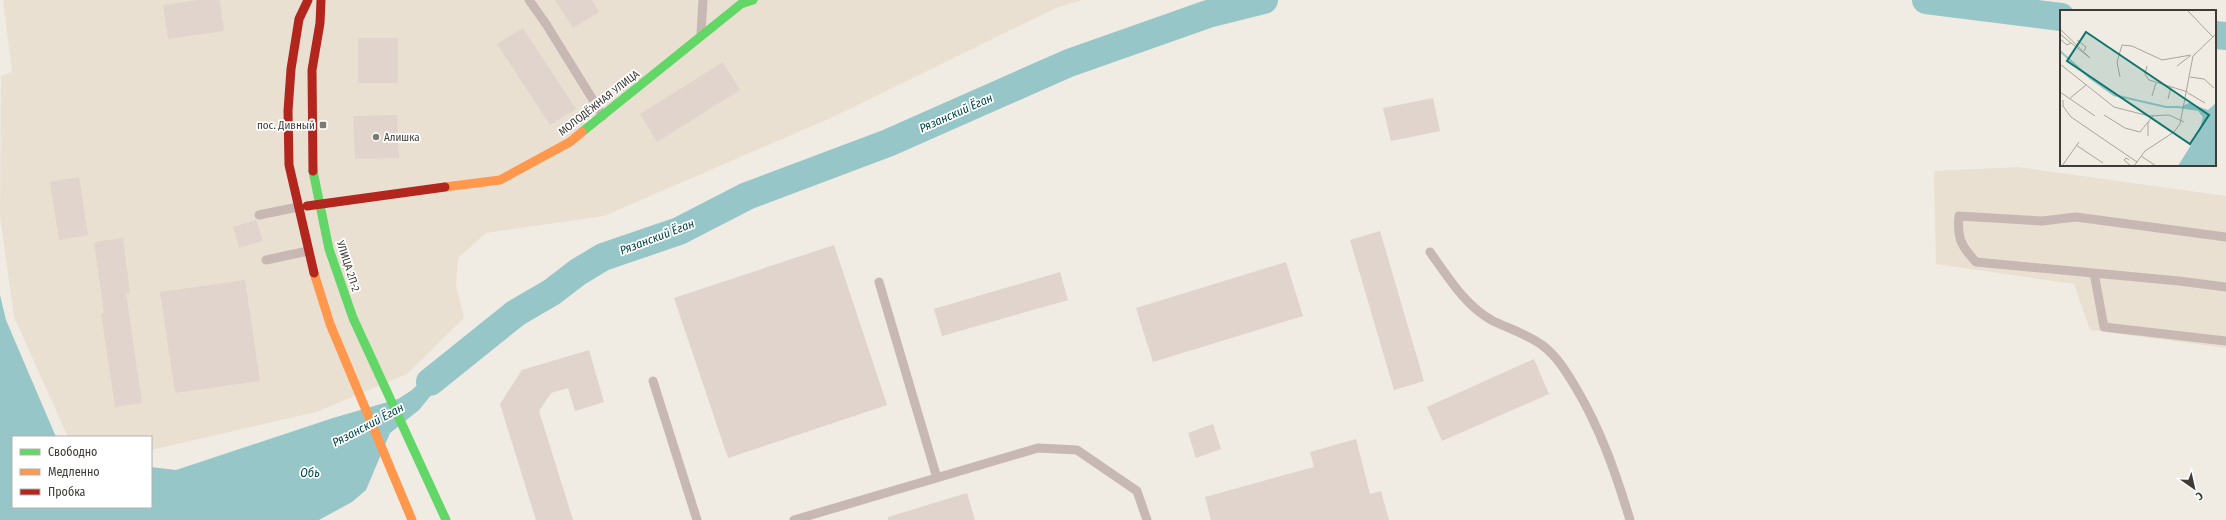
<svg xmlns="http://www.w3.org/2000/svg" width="2226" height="520" font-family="'Fira Sans Condensed',sans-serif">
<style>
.built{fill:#eae0d2}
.water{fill:#96c6c8}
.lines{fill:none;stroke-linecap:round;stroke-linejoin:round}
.river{stroke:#96c6c8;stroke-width:28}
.building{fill:#e0d4cc}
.lane{stroke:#c7b8b4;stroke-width:9}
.fast{stroke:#63d668;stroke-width:9}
.slow{stroke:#ff974d;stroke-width:9}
.jam{stroke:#b3261e;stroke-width:9}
.poi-dot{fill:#7d7973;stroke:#fff;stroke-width:1.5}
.labels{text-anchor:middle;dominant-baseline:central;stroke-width:3.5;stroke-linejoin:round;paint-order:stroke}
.street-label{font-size:11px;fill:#3f3b36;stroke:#fff}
.poi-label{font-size:11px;fill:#3f3b36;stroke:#fff;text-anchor:end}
.water-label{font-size:12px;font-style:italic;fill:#01454a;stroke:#fff}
.inset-river{fill:none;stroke:#96c6c8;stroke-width:2}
.inset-road{fill:none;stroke:#a9a59e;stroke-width:1}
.view{fill:#0f766e;fill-opacity:0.15;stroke:#0f766e;stroke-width:2}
.inset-edge{fill:none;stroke:#3f3b36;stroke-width:2}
</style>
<rect width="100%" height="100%" fill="#f0ebe3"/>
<path class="built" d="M3 0H1082L1056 8 833 117 604 216 486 233 458 258 456 286 464 318 407 374 316 412 151 450V437H68L14 317 0 216 1 76 12 72Z
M2018 167 2226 196V348L2090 330 2074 284 1936 264 1934 171Z"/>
<path class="water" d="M0 295 6 320 56 437H13V507H151V467L176 470 333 418 398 399 412 390 453 350 462 367 441 383 419 410 390 433 366 490 352 502 319 520H0Z"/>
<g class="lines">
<path class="river" d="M1926 0 2061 17
M2215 35 2226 36
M430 382 516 313 552 292 578 272 603 257 679 231 747 196 888 143 1069 63 1208 14 1264 0"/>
</g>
<path class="building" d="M199 0H220L224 31 168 39 163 5Z
M555 0H592L599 12 573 28Z
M523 28 576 109 550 125 497 44Z
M358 38H398V83H358Z
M723 62 740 90 657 142 640 114Z
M1433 98 1440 131 1391 141 1383 108Z
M397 115 399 158 355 159 353 116Z
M79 177 88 235 59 240 50 182Z
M256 220 263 241 239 248 233 227Z
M1380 231 1424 381 1394 390 1350 240Z
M123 238 130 293H126L142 403 115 407 101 313H104L94 242Z
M834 245 887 405 728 458 674 298Z
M1286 262 1303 316 1153 362 1136 308Z
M1060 272 1068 300 942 336 934 309Z
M245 280 260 381 175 393 160 292Z
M589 350 604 402 575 411 568 388 551 393 539 411 573 520H536L500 404 522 370Z
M1534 359 1549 394 1442 441 1427 407Z
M1213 424 1221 449 1196 458 1188 433Z
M1356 439 1370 494 1381 491 1389 520H1211L1205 497 1314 467 1310 452Z
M967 493 975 520H888V517Z"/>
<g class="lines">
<path class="lane" d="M529 0 546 24 603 116
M701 33 703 0
M259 215 298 207
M2226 237 2076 217 2042 221 1959 216C1957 238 1961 246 1976 262L2179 281 2226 287
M1430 252C1448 277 1465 306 1493 321 1510 329 1527 334 1542 345 1557 356 1567 373 1576 388 1601 430 1616 474 1630 520
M266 260 308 251
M2094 273 2104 327 2226 341
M879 282 937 478
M653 381 697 520
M794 520 1038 448 1077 450 1137 491 1147 520"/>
<path class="fast" d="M582 132 741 4 753 0
M313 171 329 249 353 318 446 520"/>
<path class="slow" d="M445 187 500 180 570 142 582 132
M314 273 330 324 412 520"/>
<path class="jam" d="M308 0 299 19 291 69 288 111 289 165 314 273
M313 171 312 70 320 23 321 0
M307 206 445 187"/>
</g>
<g class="poi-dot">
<rect x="319" y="121" width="8" height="8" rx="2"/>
<circle cx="376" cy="137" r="4"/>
</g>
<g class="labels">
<g class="street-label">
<text transform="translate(599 103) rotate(-38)">МОЛОДЁЖНАЯ УЛИЦА</text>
<text transform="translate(348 266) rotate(72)">УЛИЦА 2П-2</text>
</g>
<g class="poi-label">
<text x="315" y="125">пос. Дивный</text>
<text x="384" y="137" text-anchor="start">Алишка</text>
</g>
<g class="water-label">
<text transform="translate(956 113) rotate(-24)">Рязанский Ёган</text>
<text transform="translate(657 237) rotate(-21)">Рязанский Ёган</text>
<text transform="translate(368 425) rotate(-28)">Рязанский Ёган</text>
<text x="310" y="473">Обь</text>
</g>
</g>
<g transform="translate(2060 10)">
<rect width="156" height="156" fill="#f0ebe3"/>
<path d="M129 93 148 100 156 93V156H118L139 122 143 107 138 101 118 98Z" fill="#96c6c8"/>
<path class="inset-river" d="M0 41 30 68 54 85 106 97H120"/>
<path class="inset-road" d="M127 0 153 27M0 19 30 48 11 33M0 24 11 33 7 35 0 29M17 30 26 37 24 41M0 54 54 97 89 106 109 105 124 112M87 56 85 64 89 70 128 82M117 56 130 46M60 67 57 52 62 35 72 36 102 50 131 45M130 67 144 69 154 78M0 82 35 106M128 83 145 93M92 86 96 73M9 89 26 75M108 89 111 77M3 90V96L11 107 77 152M44 105 65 118 80 122 93 106M88 112V126M16 135 43 153M81 146 96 156M69 150 66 148 64 150 71 156M2 156 19 132M74 156 85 141 114 122 120 114 133 46 156 24"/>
<path class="view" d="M26 22 149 105 130 134 7 51Z"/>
<rect width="156" height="156" class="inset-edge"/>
</g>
<rect x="12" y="436" width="140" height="72" fill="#ffffff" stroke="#b2b1af"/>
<rect x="20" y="449" width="20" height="6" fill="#63d668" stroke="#b2b1af"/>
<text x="48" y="456" font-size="12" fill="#3f3b36">Свободно</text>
<rect x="20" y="469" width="20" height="6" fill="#ff974d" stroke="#b2b1af"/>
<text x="48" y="476" font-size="12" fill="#3f3b36">Медленно</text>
<rect x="20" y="489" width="20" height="6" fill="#b3261e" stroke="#b2b1af"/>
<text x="48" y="496" font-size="12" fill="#3f3b36">Пробка</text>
<g transform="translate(2194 488) rotate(146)" stroke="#ffffff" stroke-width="3" paint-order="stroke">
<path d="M0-3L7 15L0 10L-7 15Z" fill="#3f3b36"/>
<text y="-6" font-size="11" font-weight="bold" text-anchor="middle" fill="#3f3b36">С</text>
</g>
</svg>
